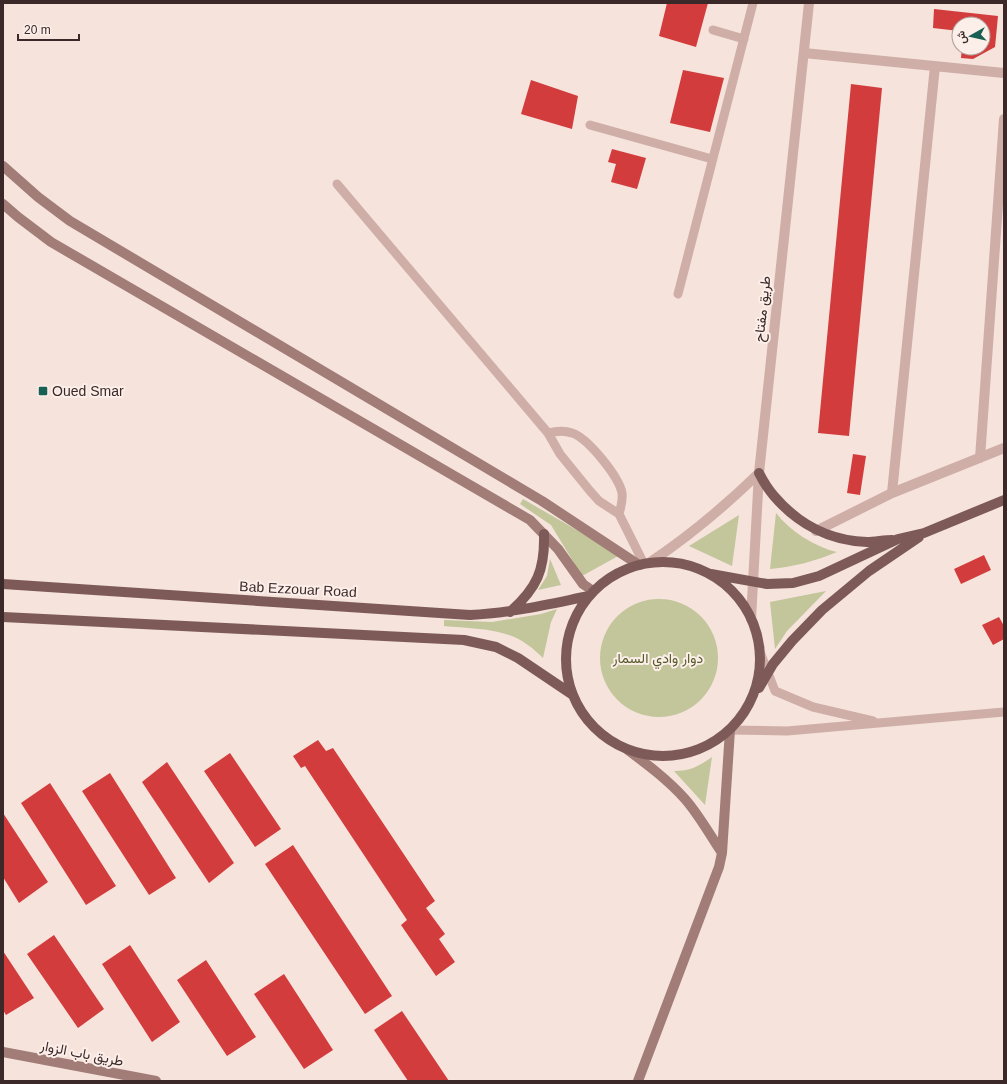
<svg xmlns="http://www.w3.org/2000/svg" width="1007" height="1084" font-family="Helvetica,Vazirmatn,sans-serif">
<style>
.green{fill:#c2c69a}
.building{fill:#d33c3c}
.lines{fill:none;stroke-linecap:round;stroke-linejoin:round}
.lane{stroke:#ceaea6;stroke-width:9}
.street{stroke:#ceaea6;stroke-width:10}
.secondary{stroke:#a27c77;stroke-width:10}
.primary{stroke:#7d5a57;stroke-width:10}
.poi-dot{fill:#186053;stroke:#fceee9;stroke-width:1.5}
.labels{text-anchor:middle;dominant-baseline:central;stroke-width:4;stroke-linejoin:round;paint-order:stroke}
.street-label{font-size:14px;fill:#3a2928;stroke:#fceee9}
.poi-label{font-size:14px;fill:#3a2928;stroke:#fceee9;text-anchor:start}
.park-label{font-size:14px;fill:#555b28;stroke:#fceee9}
</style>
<rect width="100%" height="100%" fill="#f5e3dc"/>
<path class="green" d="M523 499 620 555 582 576 551 525 520 504Z
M776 513C790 531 815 547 837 552 815 561 794 567 770 569Z
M739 515 732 566 689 546Z
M550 559 561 585 538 590 547 576Z
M826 591 787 631 775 649 770 602Z
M600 658a59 59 0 1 1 118 0a59 59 0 1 1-118 0Z
M557 609 551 622 543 658C534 649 522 639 509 635 489 628 465 628 444 626V620L492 622 541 614Z
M712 757 705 805 674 771C691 771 699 766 712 757Z"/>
<path class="building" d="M667 3H708L696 47 659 36Z
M934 9 998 16 995 47 973 59 961 58 962 48H983V24H959V31L933 28Z
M683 70 724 78 710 132 670 123Z
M531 80 578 96 572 129 521 114Z
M851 84 882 88 849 436 818 433Z
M612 149 646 158 637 189 611 182 616 164 608 162Z
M853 454 866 456 860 495 847 493Z
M984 555 991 570 961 584 954 569Z
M999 617 1004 626V639L993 645 982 625Z
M318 740 326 751 333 748 435 901 426 908 445 934 439 939 455 962 436 976 401 925 407 920 305 766 301 768 293 756Z
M230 753 281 829 255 847 204 771Z
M167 762 234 863 209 883 142 782Z
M110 773 176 878 149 895 82 791Z
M50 783 116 886 86 905 21 803Z
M3 813 48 882 19 903 3 877Z
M293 845 392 996 365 1014 265 864Z
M54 935 104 1009 78 1028 27 954Z
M130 945 180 1022 152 1042 102 964Z
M3 951 34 998 6 1015 3 1010Z
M206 960 256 1037 227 1056 177 980Z
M284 974 333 1050 304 1069 254 994Z
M402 1011 449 1081H408L374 1030Z"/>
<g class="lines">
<path class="lane" d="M713 30 744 39
M590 125 712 159
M337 184 548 433 560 454 590 491 599 501 619 514 644 564
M678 294 753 3
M548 433C556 431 564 430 572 433 588 438 619 477 622 493 623 500 621 507 619 514
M759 649 775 691 813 707 873 721
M730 730 787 731 1004 712"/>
<path class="street" d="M804 53 1004 73
M980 458 1004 119
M892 493 935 66
M816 531 892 493 1004 448
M649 563C691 535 723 508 759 473
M751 619 759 473 809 3"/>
<path class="secondary" d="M3 166 38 197 70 221 542 501 639 565
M3 204 18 217 51 242 530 520 558 549 583 584 593 591
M628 750C648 765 668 780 685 799 699 815 710 835 722 853
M3 1052 156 1081
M638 1081 719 867 722 853 730 730"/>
<path class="primary" d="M759 473C763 481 768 489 774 496 798 524 830 541 867 542 875 542 884 540 892 540
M566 659a97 97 0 1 1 194 0a97 97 0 1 1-194 0Z
M711 574 767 584 793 583 819 576 898 539 924 533 1004 500
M3 584 470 615C511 613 549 604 589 596
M510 612C537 588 545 570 544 534
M3 617 464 640 496 647 518 658 573 695
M759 688 773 664 792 641 822 610 869 571 919 537"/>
</g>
<rect class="poi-dot" x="38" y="386" width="10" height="10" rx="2"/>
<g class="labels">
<g class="street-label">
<text transform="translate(762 309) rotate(-84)">طريق مفتاح</text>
<text transform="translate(298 589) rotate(3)">Bab Ezzouar Road</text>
<text transform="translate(82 1053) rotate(11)">طريق باب الزوار</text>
</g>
<g class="poi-label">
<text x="52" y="391">Oued Smar</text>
</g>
<g class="park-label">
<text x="658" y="658">دوار وادي السمار</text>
</g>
</g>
<rect width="1007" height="1084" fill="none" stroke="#3a2928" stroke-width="8"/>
<g transform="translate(971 36) rotate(262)"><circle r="19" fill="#fceee9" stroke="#ae9f9c"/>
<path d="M0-3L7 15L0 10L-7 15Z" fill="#186053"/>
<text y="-6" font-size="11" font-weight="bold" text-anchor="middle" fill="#3a2928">ش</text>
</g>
<path d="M18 34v6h61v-6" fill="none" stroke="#3a2928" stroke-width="2"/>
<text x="24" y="34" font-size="12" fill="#3a2928" stroke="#fceee9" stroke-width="3" paint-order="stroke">20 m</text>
</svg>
